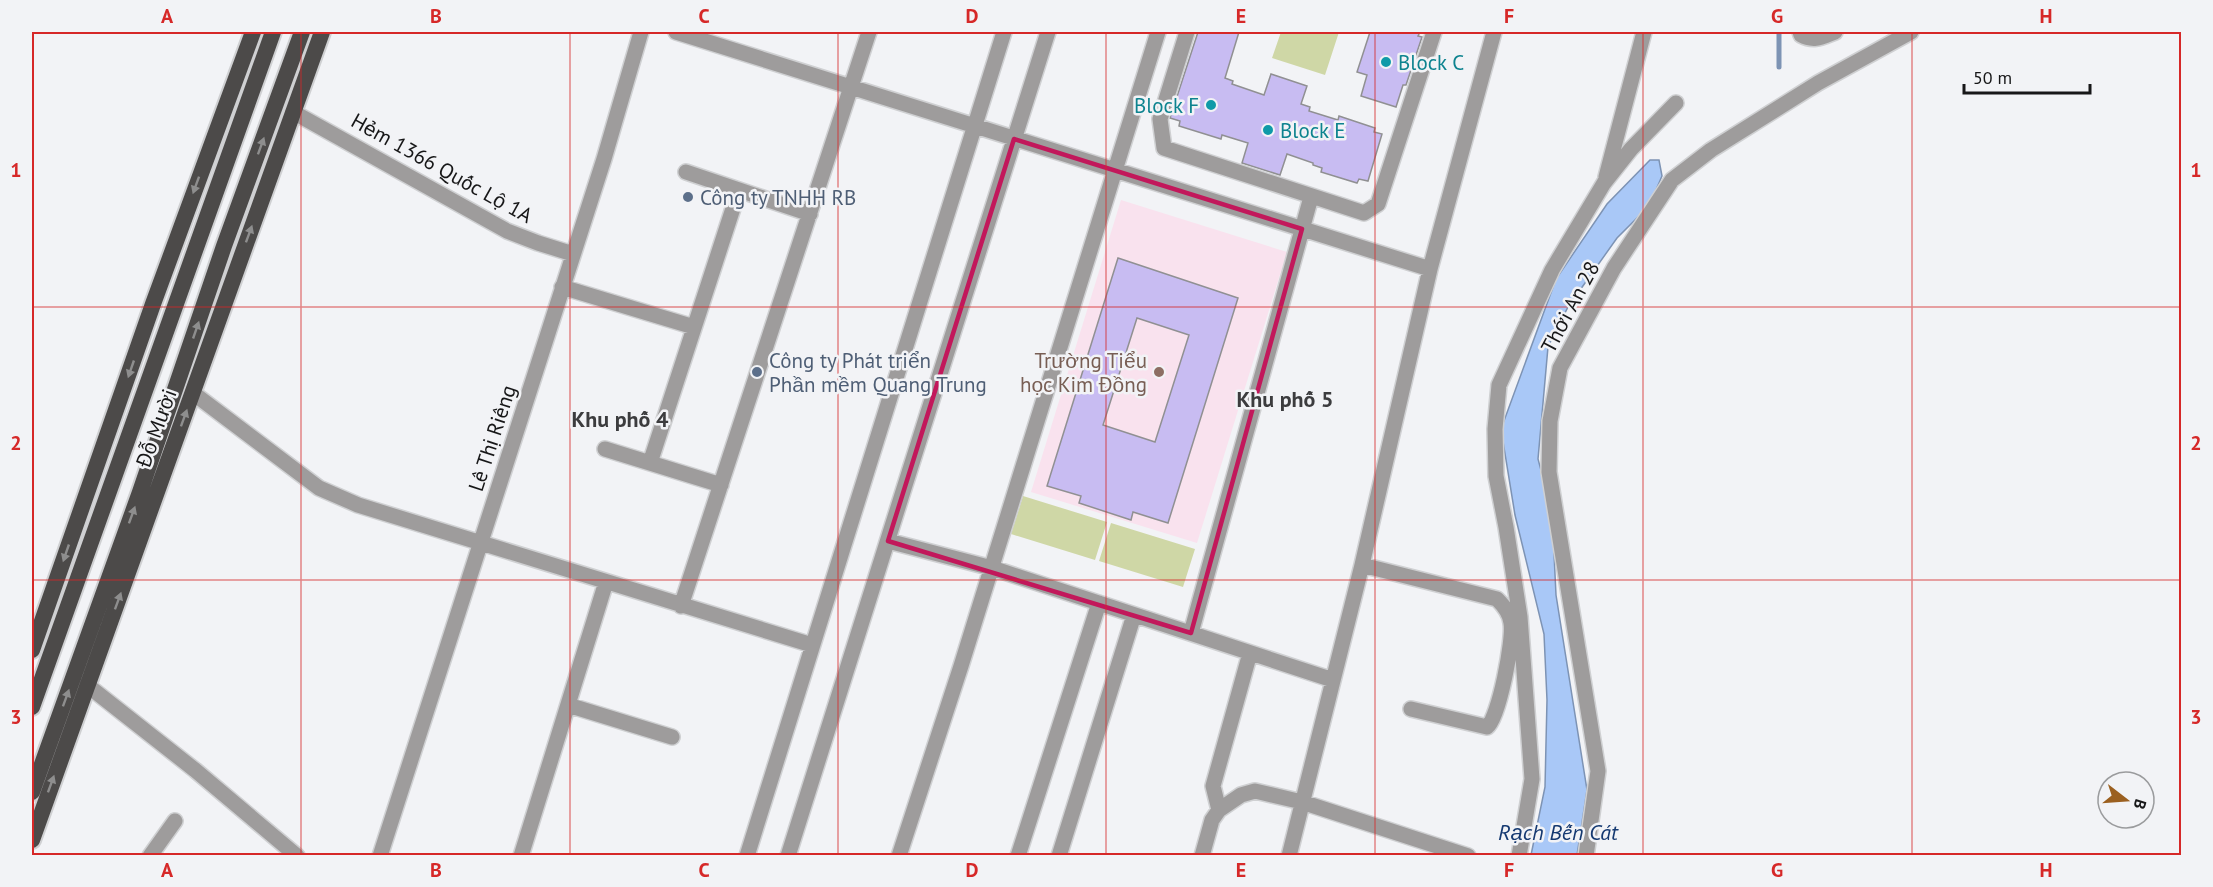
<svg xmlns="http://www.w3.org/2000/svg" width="2213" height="887" font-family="'PT Sans',sans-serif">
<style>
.education{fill:#f9e2ee}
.green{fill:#cfd7a6}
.water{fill:#a9c8f7;stroke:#7d93b4;stroke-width:1.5}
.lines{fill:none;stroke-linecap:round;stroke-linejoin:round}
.stream{stroke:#7d93b4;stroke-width:5}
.building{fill:#c8bcf2;stroke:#909092;stroke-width:1.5;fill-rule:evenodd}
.minor-casing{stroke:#cfd0d2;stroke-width:18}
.trunk-casing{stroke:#cfd0d2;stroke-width:20}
.minor{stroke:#9e9c9c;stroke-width:15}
.trunk{stroke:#4c4a49;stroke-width:16}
.oneway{fill:#8e8e8e}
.marked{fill:none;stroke:#c2185b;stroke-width:4.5;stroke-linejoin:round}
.grid{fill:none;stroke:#d62828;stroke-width:1.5;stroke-opacity:0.55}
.culture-dot{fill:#0f9aa8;stroke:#f2f3f6;stroke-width:2}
.service-dot{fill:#5c6f8a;stroke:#f2f3f6;stroke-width:2}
.education-dot{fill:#8d6e63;stroke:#f2f3f6;stroke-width:2}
.labels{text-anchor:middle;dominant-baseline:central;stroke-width:5;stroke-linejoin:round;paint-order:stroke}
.culture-label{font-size:21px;fill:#0d838f;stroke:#f2f3f6;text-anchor:start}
.street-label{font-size:21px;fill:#171718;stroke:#f2f3f6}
.service-label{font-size:21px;fill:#4e5e75;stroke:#f2f3f6;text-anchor:start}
.education-label{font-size:21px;fill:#785e54;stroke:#f2f3f6;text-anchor:end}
.neighbourhood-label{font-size:22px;font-weight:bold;fill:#3c3c3e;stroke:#f2f3f6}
.water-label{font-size:22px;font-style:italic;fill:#153971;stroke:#f2f3f6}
.neatline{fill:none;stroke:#d62828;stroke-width:2}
.grid-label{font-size:20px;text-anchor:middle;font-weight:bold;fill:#d62828}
</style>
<rect width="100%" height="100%" fill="#f2f3f6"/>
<path class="education" d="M1121 200 1287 252 1197 543 1031 492Z"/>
<path class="green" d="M1281 32H1339L1325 75 1272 58Z
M1023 496 1107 522 1095 560 1011 534Z
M1111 523 1195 549 1183 587 1099 561Z"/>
<path class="water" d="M1650 160H1659L1662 176 1649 206 1617 238 1568 307 1548 347 1538 459 1552 512 1556 595 1587 790 1577 855H1531L1545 787 1547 700 1544 634 1515 515 1501 429 1556 279 1607 204Z"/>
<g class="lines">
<path class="stream" d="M1779 32V67"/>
</g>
<path class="building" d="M1198 32H1239L1225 78 1233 81 1232 84 1264 95 1271 74 1307 86 1301 104 1310 107 1309 111 1338 120 1339 116 1375 128 1374 132 1382 134 1368 181 1359 179 1357 183 1321 172 1322 168 1313 165V163L1287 154 1280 175 1242 163 1248 143 1222 135 1221 139 1179 126 1180 121 1170 118Z
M1370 32H1420L1418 36 1422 37 1406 85H1403L1396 107 1361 96 1367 75 1357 72Z
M1118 258 1238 298 1168 523 1133 512 1131 520 1079 503 1081 496 1047 486ZM1137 318 1189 335 1155 442 1103 425Z"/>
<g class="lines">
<defs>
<path id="minor" d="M676 32 1430 269
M1187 32 1160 119 1164 148 1364 213 1378 204 1434 32
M1800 32 1801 35C1814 42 1822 37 1835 32
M293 112 507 231 538 243 573 254
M686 172 810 214
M1606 177 1644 32
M562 287 694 327
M193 393 319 488 358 505 812 645
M605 449 721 485
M650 463 739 190
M888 541 992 568 1333 680
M1362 565 1497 599C1504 606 1510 613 1511 623 1514 639 1499 718 1487 727L1411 709
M681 606 869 32
M1191 633 1311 197
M87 685 195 770 297 856
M568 705 672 737
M1219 810 1213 786 1250 653
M150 856 175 821
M380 856 604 159 641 32
M521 856 606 582
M747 856 1004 32
M788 856 1048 32
M899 856 961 666 1158 32
M1018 856 1099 603
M1059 856 1134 615
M1202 856 1212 820 1219 810 1241 795 1255 791 1302 802 1468 856
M1289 856 1362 565 1430 269 1494 32
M1519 856 1532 779 1520 617 1506 527 1496 476 1495 429 1499 385 1552 270 1604 183 1631 149 1676 103
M1586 856 1598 771 1549 472 1550 421 1560 368 1614 268 1672 180 1711 150 1818 83 1911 32"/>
<path id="trunk" d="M32 650 153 304 253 32
M32 707 273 32
M32 792 140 492 224 246 302 32
M32 840 322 32"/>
</defs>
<use href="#minor" class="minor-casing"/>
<use href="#trunk" class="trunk-casing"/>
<use href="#minor" class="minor"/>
<use href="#trunk" class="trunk"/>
</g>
<defs><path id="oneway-solid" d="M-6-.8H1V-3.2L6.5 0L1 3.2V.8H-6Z" transform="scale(1.5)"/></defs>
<g class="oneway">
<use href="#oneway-solid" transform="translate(261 146) rotate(-70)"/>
<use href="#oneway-solid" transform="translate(196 185) rotate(110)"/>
<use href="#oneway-solid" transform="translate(249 234) rotate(-70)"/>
<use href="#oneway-solid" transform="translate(196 330) rotate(-71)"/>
<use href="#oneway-solid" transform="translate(131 369) rotate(109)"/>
<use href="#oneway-solid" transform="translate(184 418) rotate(-70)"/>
<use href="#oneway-solid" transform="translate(132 515) rotate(-70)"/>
<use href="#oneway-solid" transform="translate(66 553) rotate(109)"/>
<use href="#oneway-solid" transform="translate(118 601) rotate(-70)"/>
<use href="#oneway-solid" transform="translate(66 698) rotate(-70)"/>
<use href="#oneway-solid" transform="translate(51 784) rotate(-70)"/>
</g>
<path class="marked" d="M1014 139 1302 229 1191 633 888 541Z"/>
<path class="grid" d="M301 32V856M570 32V856M838 32V856M1106 32V856M1375 32V856M1643 32V856M1912 32V856M32 307H2182M32 580H2182"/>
<g class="culture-dot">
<circle cx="1386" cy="62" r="6"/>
<circle cx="1211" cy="105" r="6"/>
<circle cx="1268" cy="130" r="6"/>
</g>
<g class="service-dot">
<circle cx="688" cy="197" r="6"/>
<circle cx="757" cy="372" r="6"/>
</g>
<circle class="education-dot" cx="1159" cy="372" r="6"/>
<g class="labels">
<g class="culture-label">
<text x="1398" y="62">Block C</text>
<text x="1199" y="105" text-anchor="end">Block F</text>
<text x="1280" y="130">Block E</text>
</g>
<g class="street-label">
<text transform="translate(442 168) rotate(29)">Hẻm 1366 Quốc Lộ 1A</text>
<text transform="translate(1570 307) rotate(-62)">Thới An 28</text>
<text transform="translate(156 428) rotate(-70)">Đỗ Mười</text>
<text transform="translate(492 438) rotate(-72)">Lê Thị Riêng</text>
</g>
<g class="service-label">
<text x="700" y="197">Công ty TNHH RB</text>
<text x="769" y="360">Công ty Phát triển<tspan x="769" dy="24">Phần mềm Quang Trung</tspan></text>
</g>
<g class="education-label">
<text x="1147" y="360">Trường Tiểu<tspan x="1147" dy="24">học Kim Đồng</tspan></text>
</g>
<g class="neighbourhood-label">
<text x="1285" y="399">Khu phố 5</text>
<text x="620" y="419">Khu phố 4</text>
</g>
<g class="water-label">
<text x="1558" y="832">Rạch Bến Cát</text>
</g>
</g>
<rect width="2213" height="887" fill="none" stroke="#f2f3f6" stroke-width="66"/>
<g transform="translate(2126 800) rotate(107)"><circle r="28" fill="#f2f3f6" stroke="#9a9b9d" stroke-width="1.5"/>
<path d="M0-4.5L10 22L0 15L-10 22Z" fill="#9b6020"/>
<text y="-9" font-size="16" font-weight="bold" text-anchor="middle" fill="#171718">B</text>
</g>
<path d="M1964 84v9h126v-9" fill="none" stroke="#171718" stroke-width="3"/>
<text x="1973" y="84" font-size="18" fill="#171718" stroke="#f2f3f6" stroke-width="4.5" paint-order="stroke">50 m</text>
<rect x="33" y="33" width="2147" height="821" class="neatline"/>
<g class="grid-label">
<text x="167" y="23">A</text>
<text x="436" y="23">B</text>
<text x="704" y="23">C</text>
<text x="972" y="23">D</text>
<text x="1241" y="23">E</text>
<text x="1509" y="23">F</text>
<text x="1777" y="23">G</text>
<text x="2046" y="23">H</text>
<text x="16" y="177">1</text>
<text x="2196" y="177">1</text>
<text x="16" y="450">2</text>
<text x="2196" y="450">2</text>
<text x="16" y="724">3</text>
<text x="2196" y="724">3</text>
<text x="167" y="877">A</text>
<text x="436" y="877">B</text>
<text x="704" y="877">C</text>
<text x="972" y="877">D</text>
<text x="1241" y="877">E</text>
<text x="1509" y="877">F</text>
<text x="1777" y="877">G</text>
<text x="2046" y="877">H</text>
</g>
</svg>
